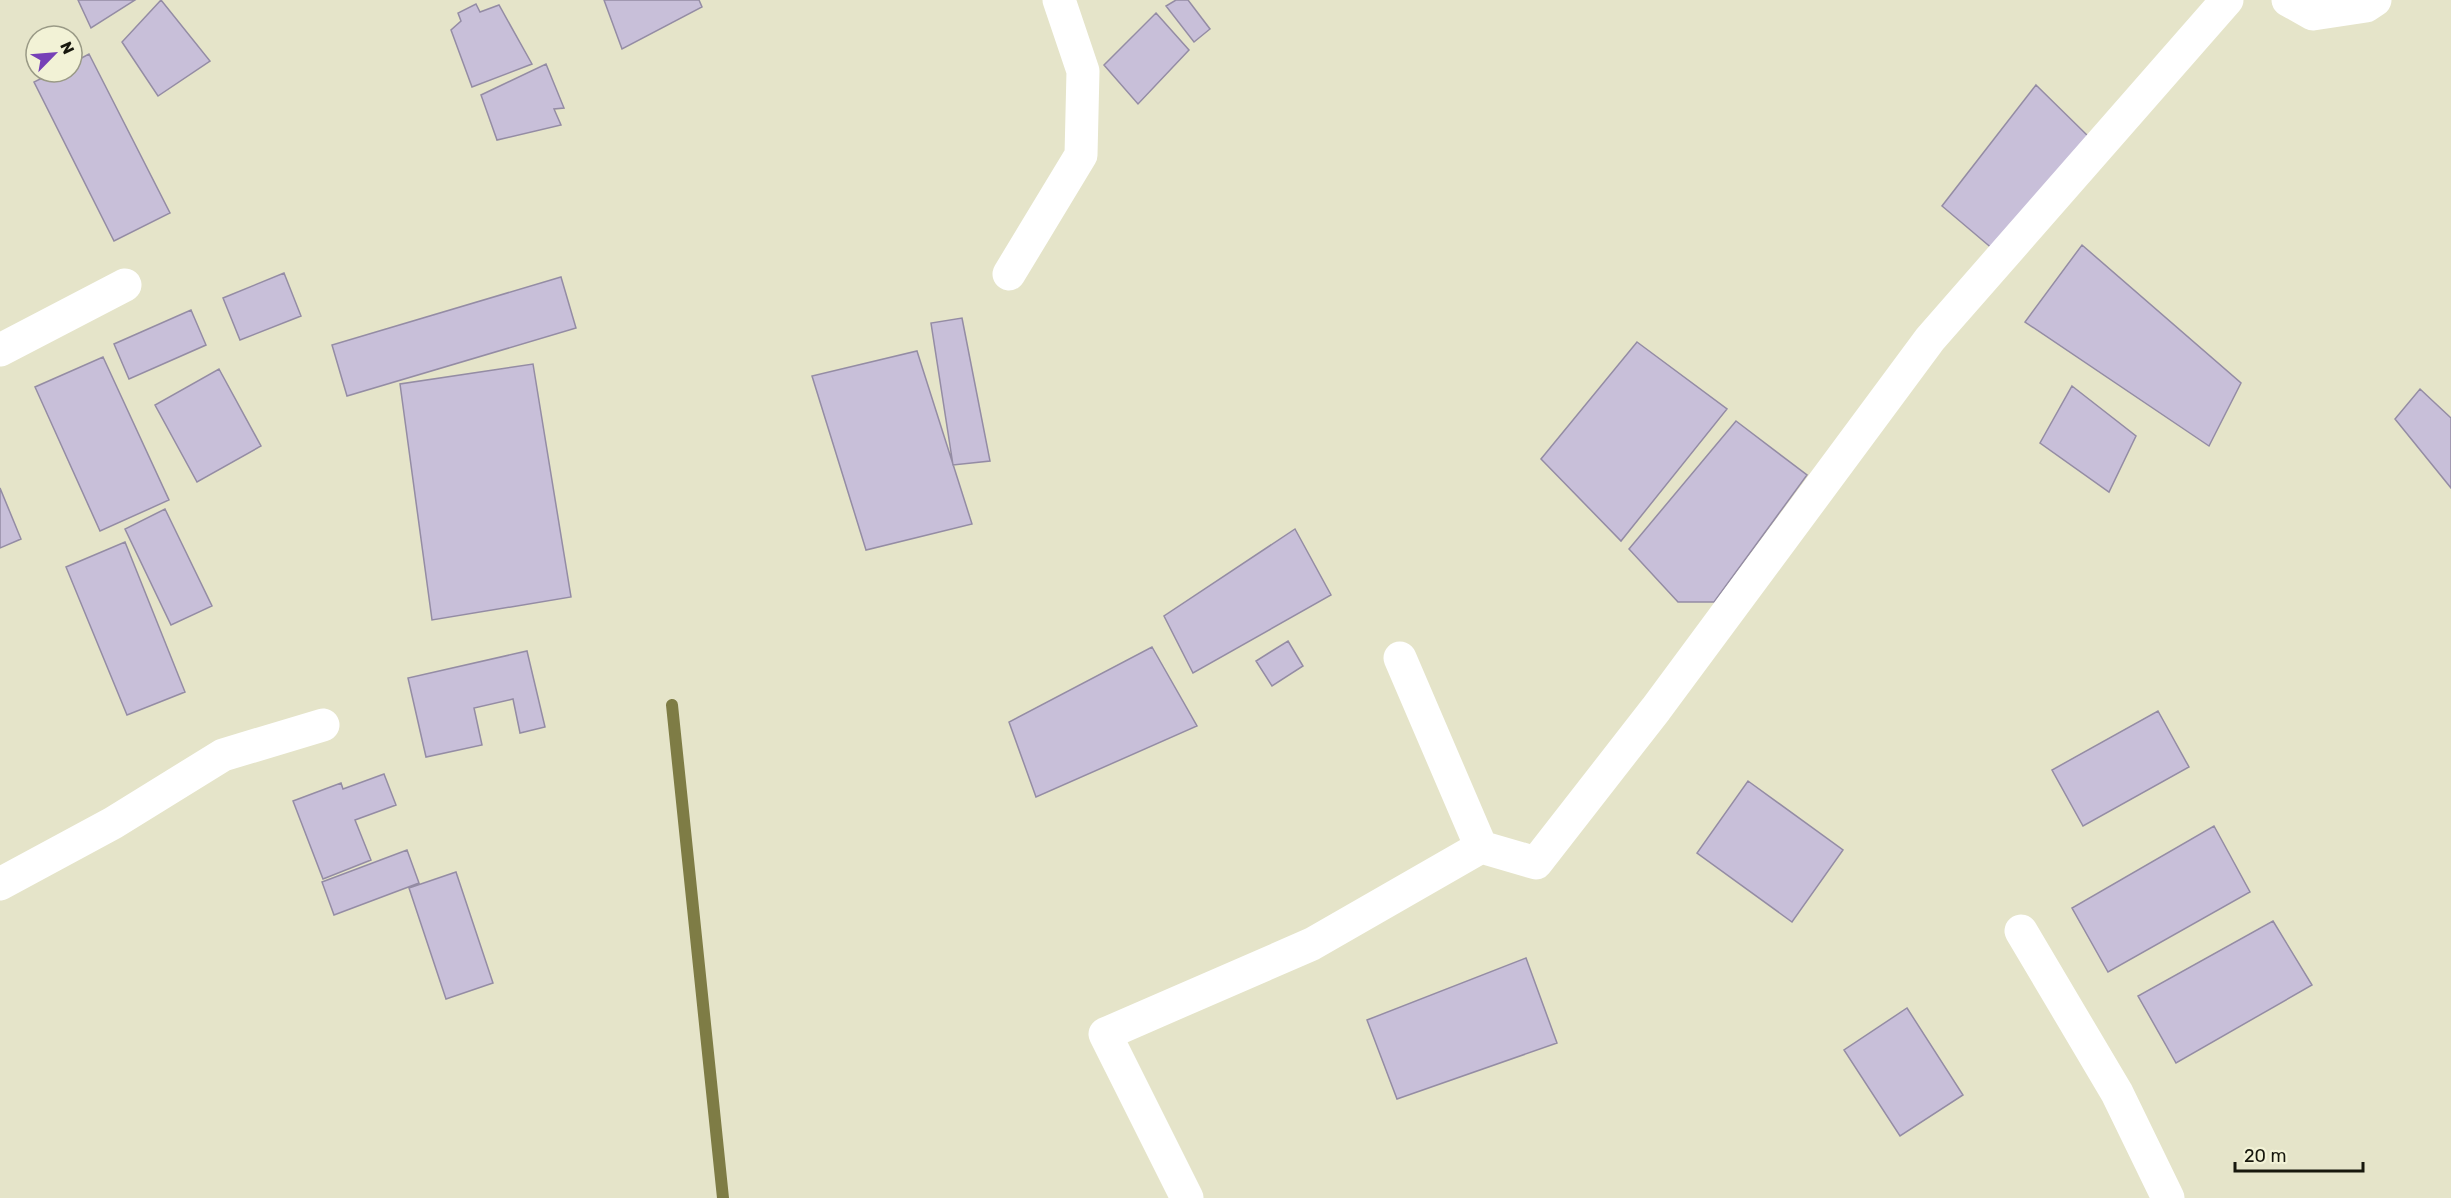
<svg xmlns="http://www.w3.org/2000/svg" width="2451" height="1198" font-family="Rubik,sans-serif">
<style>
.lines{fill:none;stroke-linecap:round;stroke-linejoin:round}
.stream{stroke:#7e7c45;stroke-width:12}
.building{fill:#c8bfd9;stroke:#948ca4;stroke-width:1.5}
.street{stroke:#fff;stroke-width:33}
</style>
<rect width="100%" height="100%" fill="#e5e4c9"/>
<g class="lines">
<path class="stream" d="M672 705 723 1198"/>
</g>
<path class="building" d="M78 0H135L91 28Z
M161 0 210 61 158 96 122 42Z
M604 0H699L702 7 622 49Z
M1176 0H1188L1210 29 1194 42 1166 6Z
M476 4 480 12 499 5 532 64 472 87 451 30 461 21 458 13Z
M1156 13 1189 50 1138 104 1104 65Z
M89 54 170 213 114 241 34 82 54 72H72V63Z
M546 64 564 108 554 109 561 125 497 140 481 95Z
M2036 85 2089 137 1994 250 1942 206Z
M2082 245 2241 383 2209 446 2025 322Z
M284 273 301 316 240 340 223 298Z
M561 277 576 328 347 396 332 345Z
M191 310 206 345 129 379 114 344Z
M962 318 990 461 953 465 931 323Z
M1637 342 1727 409 1621 541 1541 459Z
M917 351 972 524 866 550 812 376Z
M103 357 169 500 100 531 35 387Z
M533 364 571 597 432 620 400 384Z
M219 369 261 446 197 482 155 405Z
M2072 386 2136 436 2109 492 2040 443Z
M2420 389 2451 418V488L2395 419Z
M1736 421 1807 475 1714 602H1678L1629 549Z
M0 488 21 539 0 548Z
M165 509 212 606 171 625 125 529Z
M1295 529 1331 595 1193 673 1164 616Z
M125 542 185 692 127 715 66 567Z
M1288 641 1303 666 1272 686 1256 661Z
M1152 647 1197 726 1036 797 1009 722Z
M527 651 545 727 520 733 513 699 474 708 482 745 426 757 408 678Z
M2158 711 2189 767 2083 826 2052 770Z
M384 774 396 805 355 820 371 860 323 879 293 801 341 783 343 789Z
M1748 781 1843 850 1792 922 1697 853Z
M2214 826 2250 892 2108 972 2072 908Z
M407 850 419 883 334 915 322 882Z
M456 872 493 983 446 999 409 888Z
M2273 921 2312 985 2176 1063 2138 996Z
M1526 958 1557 1043 1397 1099 1367 1020Z
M1907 1008 1963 1095 1900 1136 1844 1050Z"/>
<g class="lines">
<path class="street" d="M2288 0 2313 14 2366 6 2375 0
M1009 274 1081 155 1083 71 1059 0
M0 350 125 285
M1400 658 1481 847
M0 884 113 823 223 755 323 725
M2021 931 2117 1093 2168 1198
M1187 1198 1105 1034 1312 944 1481 847 1536 863 1656 709 1930 339 2227 0"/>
</g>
<g transform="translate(54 54) rotate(65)"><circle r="28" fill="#f2f2d6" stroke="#9a9a86" stroke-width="1.5"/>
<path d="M0-4.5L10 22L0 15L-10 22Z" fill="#7640b7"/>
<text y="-9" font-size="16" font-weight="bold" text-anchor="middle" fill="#17170d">N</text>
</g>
<path d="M2235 1162v9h128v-9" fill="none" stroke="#17170d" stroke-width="3"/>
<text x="2244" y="1162" font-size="18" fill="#17170d" stroke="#f2f2d6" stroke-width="4.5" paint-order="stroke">20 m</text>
</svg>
